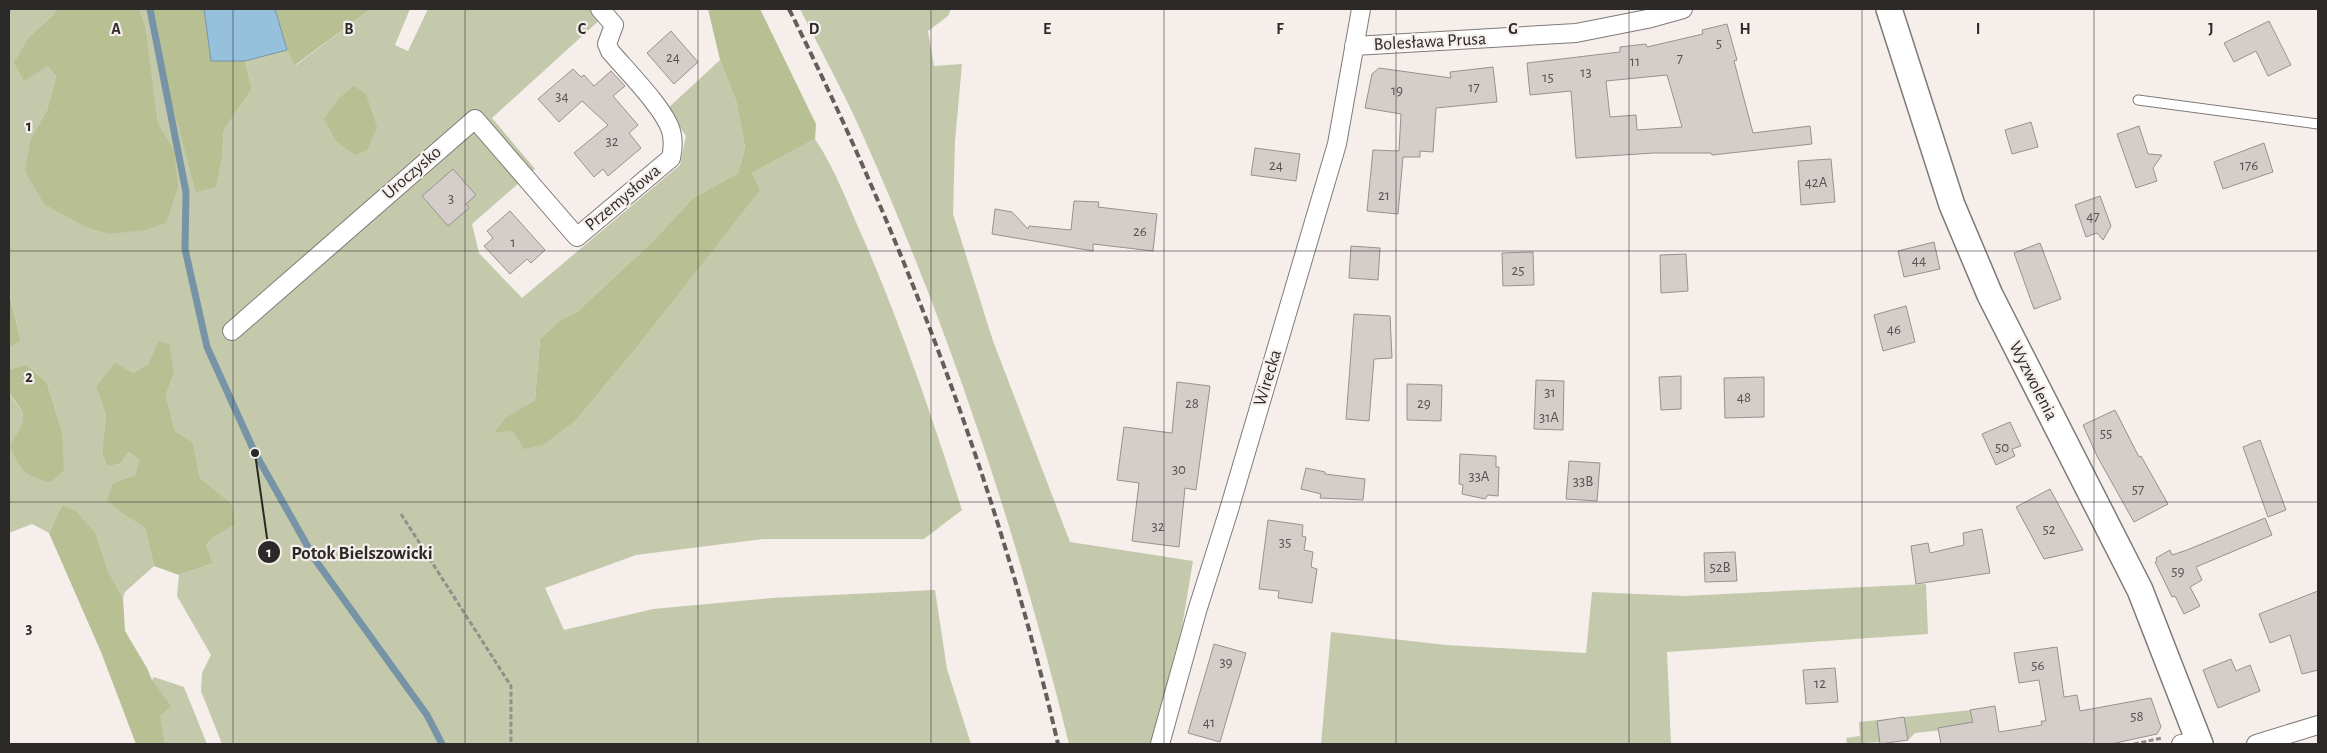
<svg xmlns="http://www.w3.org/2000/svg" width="2327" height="753" font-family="'Alegreya Sans',sans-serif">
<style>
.green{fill:#c4c9ab}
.forest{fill:#b8bf93}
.water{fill:#95c1dc;stroke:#7694a6}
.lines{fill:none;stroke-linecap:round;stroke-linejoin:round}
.stream{stroke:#7694a6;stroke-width:7}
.building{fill:#d4cdca;stroke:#98918f;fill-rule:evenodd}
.lane-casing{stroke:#807a77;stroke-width:11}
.street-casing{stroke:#807a77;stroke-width:20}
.secondary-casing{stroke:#807a77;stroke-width:28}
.path{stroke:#948f8d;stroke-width:3;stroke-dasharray:5 2.5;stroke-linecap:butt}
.lane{stroke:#fff;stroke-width:9}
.street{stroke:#fff;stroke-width:18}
.secondary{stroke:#fff;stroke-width:25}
.rail{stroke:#625e5c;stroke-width:4;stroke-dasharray:8 4;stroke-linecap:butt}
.grid{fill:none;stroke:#2c2a28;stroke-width:1;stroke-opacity:0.55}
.labels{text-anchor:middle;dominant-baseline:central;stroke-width:4.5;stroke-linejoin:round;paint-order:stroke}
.number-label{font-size:15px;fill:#565350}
.street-label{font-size:18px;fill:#2c2a28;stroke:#f5eeeb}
.grid-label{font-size:16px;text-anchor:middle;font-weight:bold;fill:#2c2a28;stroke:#f5eeeb;stroke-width:4.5;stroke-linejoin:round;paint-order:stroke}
.leader{fill:none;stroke:#2c2a28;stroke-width:2}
.callout-dot{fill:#2c2a28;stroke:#f5eeeb;stroke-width:2}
.mark-label{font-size:15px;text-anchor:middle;font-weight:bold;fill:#fff}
.callout-label{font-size:19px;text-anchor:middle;font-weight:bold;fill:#2c2a28;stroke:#f5eeeb;stroke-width:4.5;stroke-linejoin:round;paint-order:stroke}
</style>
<rect width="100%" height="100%" fill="#f5eeeb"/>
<path class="green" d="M9 9H56L54 14 29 37 56 76 47 110 31 138 174 149 158 123 146 28 139 9H152L158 28 222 156 224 130 252 89 245 61 287 50 296 65 371 9H410L395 45 408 51 428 9H595L603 17 492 118 535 169 472 224 479 253 522 298 680 165 686 136 667 109 720 60 736 101 745 147 738 173 693 198 653 241 577 312 560 320 540 339 535 400 506 417 495 433 576 420 633 352 759 190 752 173 815 139C836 170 848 205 863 238 902 327 932 418 962 510L924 539H763L636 555 545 588 564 630 653 609 771 598 935 590 947 669 971 744H222L201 691 202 673 211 655 177 596 179 575 213 563 206 545 214 537 236 524 232 504 200 478 193 442 175 431 166 395 174 373 158 341 148 364 133 373 96 387 106 415 102 453 107 466 120 464 129 452 139 460 135 475 113 483 126 516 145 528 154 566 125 592 123 598 108 571 96 534 62 505 49 533 32 524 9 533V394C29 417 26 420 11 445L62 431 47 383 26 364 9 370V348L21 341 9 291Z
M800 9H951L948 16 928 31 934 66 962 64 955 141 953 214 993 341 1070 542 1193 561 1182 627 1151 744H1069C1019 540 953 339 868 147 848 100 823 55 800 9Z
M1926 584 1928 634 1667 652 1671 744H1321L1331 632 1446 645 1586 653 1592 592 1684 596Z
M154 677 184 687 207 744H165L152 680Z
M1971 710 1976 744H1946L1943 730 1915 733 1908 740 1904 717Z
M1889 719 1892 732 1879 734 1880 742 1847 744 1846 738 1860 736 1859 722Z"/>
<path class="forest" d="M56 9H139L146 28 158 123 174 149 178 187 166 223 145 230 109 234 86 227 44 204 25 171 31 138 47 110 56 76 48 66 24 81 14 63 29 37 54 14Z
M152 9H204L211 61H245L252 89 224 130 222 156 216 187 196 192 165 77 158 28Z
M275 9H371L295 65 287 50Z
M708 9H760L816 124 815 139 752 173 760 190 633 352 576 420 543 445 524 449 513 431 494 433 506 417 535 400 540 339 560 320 577 312 653 241 693 198 738 173 745 147 736 101 720 60Z
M354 86 366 94 377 127 367 150 355 155 336 141 324 119 339 98Z
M9 292 21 341 9 348V291Z
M158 341 169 344 174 373 166 395 175 431 193 442 200 478 232 504 236 524 214 537 206 545 213 563 179 575 154 566 145 528 126 516 107 500 113 483 135 475 139 460 129 452 120 464 107 466 102 453 106 415 96 387 115 363 133 373 148 364Z
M26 364 47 383 62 431 64 470 51 482C25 477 19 469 10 445 26 420 29 417 9 393V370Z
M62 505 76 511 96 534 108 571 123 598 125 631 147 668 152 680 171 706 160 716 165 744H136L101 652 49 533Z"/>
<path class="water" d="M204 9H275L287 50 245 61H211Z"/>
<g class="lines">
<path class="stream" d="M150 9 186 192 185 249 207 347 255 453 316 561 427 715 442 744"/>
</g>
<path class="building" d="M2269 21 2291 65 2268 76 2256 51 2234 62 2224 43Z
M1727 24 1737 60 1734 61 1753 133 1810 126 1812 144 1712 155 1711 153H1654L1576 158 1571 91 1530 95 1527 63 1620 52V47L1646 44 1647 47 1703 34 1702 30ZM1667 75 1682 127 1637 130 1636 115 1610 117 1606 81Z
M671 31 698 62 674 84 647 53Z
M1493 67 1497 102 1436 108 1433 152 1420 151V157H1403L1398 214 1367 211 1373 150 1399 151 1401 114 1365 108 1372 74 1379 68 1451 78 1450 72Z
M573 69 581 77 584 75 594 86 611 71 625 86 613 96 638 125 629 133 641 148 608 176 603 169 594 177 574 153 608 125 582 101 559 122 538 99Z
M2031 122 2038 147 2012 154 2005 130Z
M2139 126 2148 154 2162 155 2153 168 2157 181 2136 188 2117 134Z
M2264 143 2273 172 2223 189 2214 162Z
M1255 148 1300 154 1296 181 1251 175Z
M1831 159 1835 202 1801 205 1798 161Z
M453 169 476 195 466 204 469 208 448 226 422 196Z
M2100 196 2111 226 2103 240 2097 233 2086 237 2075 205Z
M1074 201 1099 202 1098 207 1157 214 1153 251 1093 244V251L992 234 995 209 1012 212 1028 229 1029 226 1071 230Z
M510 211 545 250 531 263 527 259 510 274 484 246 493 238 487 231Z
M1934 242 1940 269 1904 277 1898 251Z
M2040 243 2061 299 2034 309 2014 253Z
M1351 246 1380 248 1378 280 1349 278Z
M1533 252 1534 285 1503 286 1502 253Z
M1686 254 1688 291 1661 293 1660 255Z
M1906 306 1915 342 1883 351 1874 315Z
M1354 314 1390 316 1392 358 1374 359 1369 421 1346 419Z
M1681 376V409L1661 410 1659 377Z
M1764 377V417L1725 418 1724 378Z
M1536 380 1564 381 1563 430 1534 429Z
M1177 382 1210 386 1196 490 1185 488 1179 547 1132 541 1139 483 1117 480 1124 427 1172 433Z
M1407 384 1442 385 1441 421 1407 420Z
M2115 410 2139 457 2141 456 2168 504 2134 522 2097 456 2083 425Z
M2010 422 2021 446 2012 449 2015 456 1996 465 1982 434Z
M2260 440 2286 510 2268 517 2243 447Z
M1460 454 1496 456V467H1499L1498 496 1488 495 1485 499 1462 494 1463 485 1459 484Z
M1569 461 1600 463 1597 501 1566 499Z
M1306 468 1325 472V474L1365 479 1363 500 1320 498 1321 494 1301 489Z
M2050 489 2083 550 2044 559 2016 507Z
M2265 518 2272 535 2196 567 2202 580 2190 587 2200 606 2184 614 2175 596 2172 597 2155 562 2157 561 2156 558 2170 550 2172 555 2187 550Z
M1268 520 1303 525 1302 536 1306 537 1304 550 1313 552 1311 567 1317 569 1312 603 1278 598 1279 591 1259 589Z
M1982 529 1990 573 1916 584 1911 546 1928 543 1930 553 1964 545 1963 533Z
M1735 552 1737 581 1705 582 1704 553Z
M2318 591V670L2302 674 2290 635 2270 643 2259 614Z
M1214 644 1246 653 1220 742 1188 733Z
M2057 647 2064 697 2077 695 2080 711 2151 698 2161 727 2157 734 2111 744H1941L1938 728 1973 722 1970 710 1995 706 1999 732 2042 725 2041 721H2046L2039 680 2019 683 2014 653Z
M2231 659 2236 671 2250 665 2260 691 2218 708 2203 670Z
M1835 668 1838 702 1806 704 1803 670Z
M1904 717 1908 740 1880 744 1877 721Z"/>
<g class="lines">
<defs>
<path id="lane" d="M2138 100 2318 124"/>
<path id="street" d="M1354 46 1576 33 1647 19 1683 9
M232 331 475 119 577 237 671 158C673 149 674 141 671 131 665 109 626 70 610 51L607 44 614 25 600 9
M1160 744 1197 611 1228 513 1337 144 1361 9
M2181 744 2199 741
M2256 744 2318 725"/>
<path id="secondary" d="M1889 9 1952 205 1990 295 2140 590 2200 744"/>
</defs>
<use href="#lane" class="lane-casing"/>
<use href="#street" class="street-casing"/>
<use href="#secondary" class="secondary-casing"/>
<path class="path" d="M401 514 511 686V744
M2134 744 2162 738"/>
<use href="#lane" class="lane"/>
<use href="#street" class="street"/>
<use href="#secondary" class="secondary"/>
<path class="rail" d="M789 9C904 239 1000 493 1058 744"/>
</g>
<path class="grid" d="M233 9V744M465 9V744M698 9V744M931 9V744M1164 9V744M1396 9V744M1629 9V744M1862 9V744M2094 9V744M9 251H2318M9 502H2318"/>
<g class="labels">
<g class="number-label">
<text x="1719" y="43">5</text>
<text x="673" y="57">24</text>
<text x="1680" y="58">7</text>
<text x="1635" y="61">11</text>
<text x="1586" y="72">13</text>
<text x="1548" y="77">15</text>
<text x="1474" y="87">17</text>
<text x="1397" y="90">19</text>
<text x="562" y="96">34</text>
<text x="612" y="141">32</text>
<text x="1276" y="165">24</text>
<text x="2249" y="165">176</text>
<text x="1816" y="182">42A</text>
<text x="1384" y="195">21</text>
<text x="451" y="198">3</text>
<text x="2093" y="216">47</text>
<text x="1140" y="231">26</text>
<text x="513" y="242">1</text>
<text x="1919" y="260">44</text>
<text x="1518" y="270">25</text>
<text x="1894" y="329">46</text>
<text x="1550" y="392">31</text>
<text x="1744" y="397">48</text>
<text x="1192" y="403">28</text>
<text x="1424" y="403">29</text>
<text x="1549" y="417">31A</text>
<text x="2106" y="433">55</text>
<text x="2002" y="447">50</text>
<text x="1179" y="469">30</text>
<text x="1479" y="476">33A</text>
<text x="1583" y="481">33B</text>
<text x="2138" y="489">57</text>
<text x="1158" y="526">32</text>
<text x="2049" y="529">52</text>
<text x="1285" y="542">35</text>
<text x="1720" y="567">52B</text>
<text x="2178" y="571">59</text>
<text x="1226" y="662">39</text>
<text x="2038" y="665">56</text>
<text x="1820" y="683">12</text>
<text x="2137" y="716">58</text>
<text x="1209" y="722">41</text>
</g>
<g class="street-label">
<text transform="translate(1430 42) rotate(-3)">Bolesława Prusa</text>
<text transform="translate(412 173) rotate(-41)">Uroczysko</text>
<text transform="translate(623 198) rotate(-40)">Przemysłowa</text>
<text transform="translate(1268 378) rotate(-73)">Wirecka</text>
<text transform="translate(2033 381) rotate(63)">Wyzwolenia</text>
</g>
</g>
<g class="grid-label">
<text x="116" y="34">A</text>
<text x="349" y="34">B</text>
<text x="582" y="34">C</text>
<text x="814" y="34">D</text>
<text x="1047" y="34">E</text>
<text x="1280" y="34">F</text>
<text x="1513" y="34">G</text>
<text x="1745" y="34">H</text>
<text x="1978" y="34">I</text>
<text x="2211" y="34">J</text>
<text x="29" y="131">1</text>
<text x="29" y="382">2</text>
<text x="29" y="633">3</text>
</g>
<path class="leader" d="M255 453L269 552"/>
<g class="callout-dot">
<circle cx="255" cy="453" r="5"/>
<circle cx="269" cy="552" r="12"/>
</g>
<g class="mark-label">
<text x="269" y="557">1</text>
</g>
<g class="callout-label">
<text x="362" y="559">Potok Bielszowicki</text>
</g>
<rect width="2327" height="753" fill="none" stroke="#2c2a28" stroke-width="20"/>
</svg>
